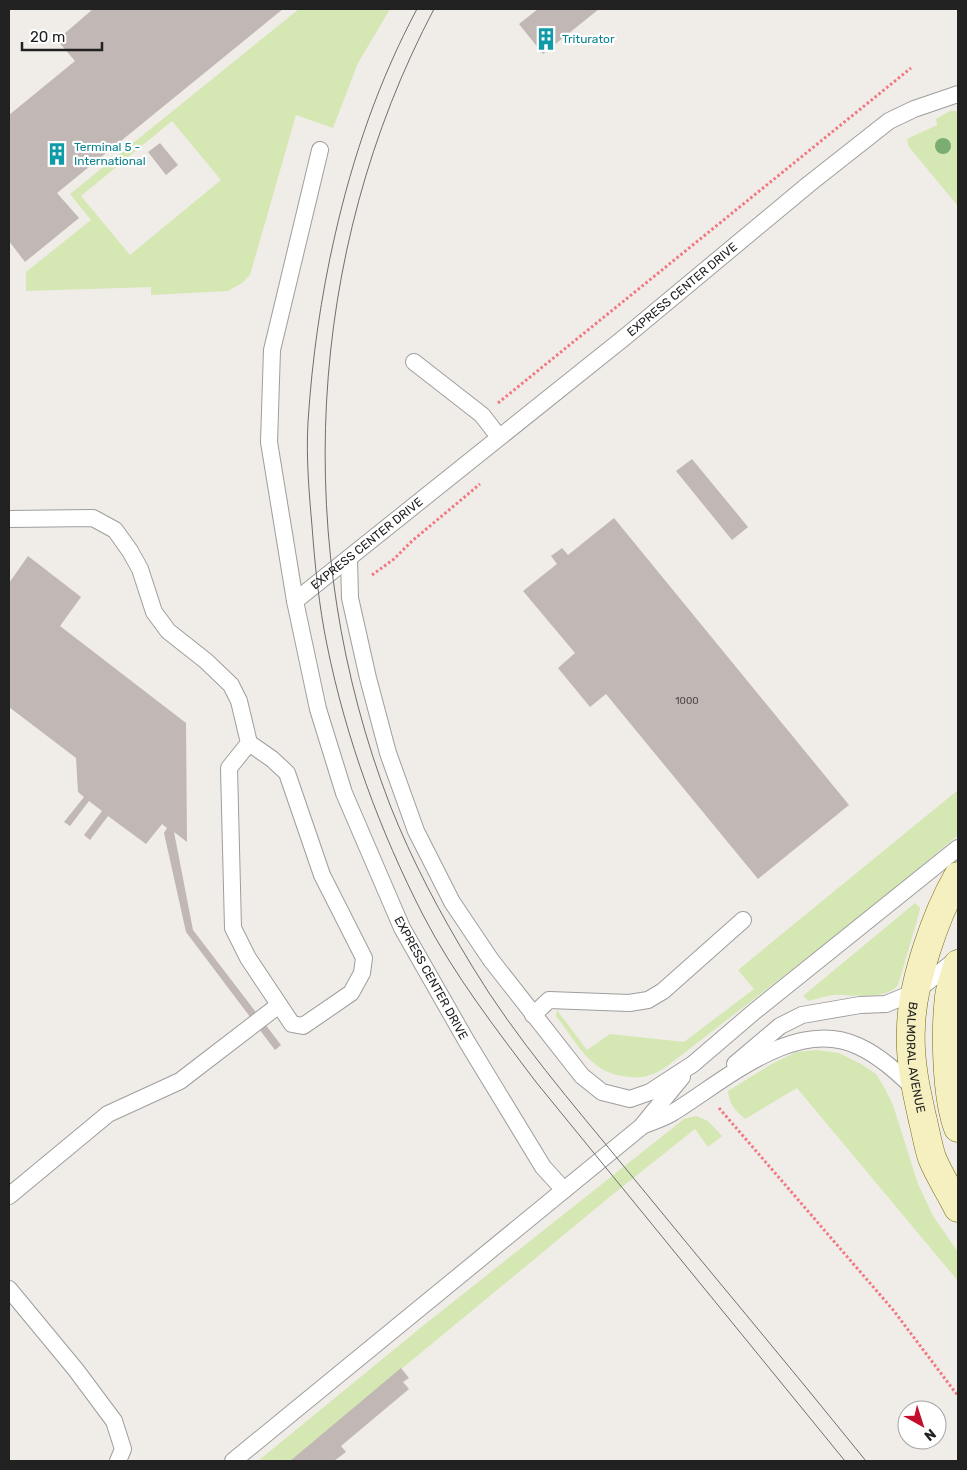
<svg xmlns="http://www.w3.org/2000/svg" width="967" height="1470" font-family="Rubik,sans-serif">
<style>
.grass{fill:#d5e7b2;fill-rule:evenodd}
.building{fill:#c1b7b4}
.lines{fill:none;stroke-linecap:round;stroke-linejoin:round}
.lane-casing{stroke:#9e9e9e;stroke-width:18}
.secondary-casing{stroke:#736d0c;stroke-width:29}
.path{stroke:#f17880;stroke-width:3;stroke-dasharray:2.5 2.5;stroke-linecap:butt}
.lane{stroke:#fff;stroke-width:16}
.secondary{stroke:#f6f0c0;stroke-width:28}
.tram{stroke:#6f6f6f;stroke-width:1}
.tree{fill:#7bad73}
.labels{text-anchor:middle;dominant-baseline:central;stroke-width:4.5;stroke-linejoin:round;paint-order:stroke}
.number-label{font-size:10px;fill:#494646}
.culture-label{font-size:12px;fill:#0d838f;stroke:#fff;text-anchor:start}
.street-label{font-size:12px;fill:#212121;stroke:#fff}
</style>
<rect width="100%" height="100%" fill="#f0ece8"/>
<path class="grass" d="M299 9H390L358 63 333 128 296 115 250 275 242 283 228 291 151 295V287L26 291V272L91 220 70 194ZM172 121 221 180 130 255 81 196Z
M950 111H958V206L909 147 907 139 937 125 936 119Z
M958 790V835L874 906 666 1067C650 1077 641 1079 622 1076 589 1071 575 1040 556 1016L557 1010 587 1050 610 1034 684 1042 754 989 738 970Z
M915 903 920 908 918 917 898 985C886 1001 851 994 833 995 825 996 817 999 809 1001L803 996Z
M816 1050 839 1053 861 1064 876 1074 884 1087 893 1105 918 1184 933 1216 958 1252V1281L797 1088 745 1119C735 1110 729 1104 728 1091L770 1065 796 1052Z
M696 1116 708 1121 722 1136 708 1147 695 1129 612 1195 290 1461H258L424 1325 684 1119Z"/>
<path class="building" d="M93 9H283L57 193 79 218 25 262 9 241V115L75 61 57 40Z
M538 9H599L543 54 519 24Z
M160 143 178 165 166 175 148 152Z
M692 459 748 527 732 540 676 471Z
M614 518 849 805 758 879 606 694 590 707 558 668 575 653 523 591 557 564 551 556 562 548 568 555Z
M28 556 81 597 60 626 186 723 187 842 174 832 193 930 281 1045 275 1050 186 932 164 833 167 828 162 824 146 844 108 816 90 840 84 835 102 811 89 801 70 826 64 822 84 797 78 792 76 758 9 707V583Z
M401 1368 409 1378 403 1382 409 1389 341 1446 346 1452 334 1461H290Z"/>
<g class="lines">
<defs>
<g id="lane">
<path d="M414 362 482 415 499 437"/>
<path d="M9 519 93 518 115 530 130 551 140 569 154 612 168 631 206 661 231 685 239 701 249 743 272 759 287 773 322 875 364 958 362 973 351 993 303 1026 292 1024 248 958 233 928 229 768 249 743"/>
<path d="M349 559 350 598 368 678 388 753 416 831 452 902 491 960 582 1076 602 1092 630 1099 650 1092 693 1064 755 1011 958 848"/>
<path d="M295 601 269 442 272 350 320 150"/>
<path d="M533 1015 549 1000 629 1003 648 1000 663 991 743 920"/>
<path d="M735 1064 780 1026 802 1015 860 1005 886 1004 915 992 958 958"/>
<path d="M644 1125C654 1121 664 1118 672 1113 723 1082 795 1016 858 1046 880 1056 898 1073 916 1090"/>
<path id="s1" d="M564 1190 543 1167 467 1042 402 928 344 793 318 709 295 601 625 337 809 184 889 121 914 109 958 94"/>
<path d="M9 1196 108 1114 180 1081 279 1005"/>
<path d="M9 1289 76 1370 114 1421 123 1449 118 1461"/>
<path d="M233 1461 641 1127 682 1077"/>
</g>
<g id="secondary">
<path id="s2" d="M958 876C936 914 912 983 911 1027 909 1059 916 1090 923 1121 926 1133 928 1146 932 1158 939 1175 950 1192 958 1208"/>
<path d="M958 964C955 975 950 986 949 997 945 1031 946 1097 958 1128"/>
</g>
</defs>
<use href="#lane" class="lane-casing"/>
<use href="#secondary" class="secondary-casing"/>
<path class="path" d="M498 403 911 68
M372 575 394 559 412 541 480 484
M719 1108 894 1311 958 1396"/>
<use href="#lane" class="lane"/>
<use href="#secondary" class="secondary"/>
<path class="tram" d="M417 9C379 80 353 156 335 235 321 296 312 359 308 422 306 457 309 492 312 526 315 566 319 606 327 645 346 739 380 831 423 915 454 975 496 1029 536 1082L845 1461
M434 9C305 254 291 547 390 805 412 861 441 915 472 966 516 1039 573 1104 626 1169 706 1267 787 1363 866 1461"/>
</g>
<circle class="tree" cx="943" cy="146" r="8"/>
<defs>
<symbol id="building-bare" viewBox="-9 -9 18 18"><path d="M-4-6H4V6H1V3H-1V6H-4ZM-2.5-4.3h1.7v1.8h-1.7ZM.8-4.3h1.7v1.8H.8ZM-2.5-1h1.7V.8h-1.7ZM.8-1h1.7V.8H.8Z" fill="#0f9aa8" stroke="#fff" stroke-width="2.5" paint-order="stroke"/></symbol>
</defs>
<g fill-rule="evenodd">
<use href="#building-bare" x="530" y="23" width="32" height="32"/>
<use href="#building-bare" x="41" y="138" width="32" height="32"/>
</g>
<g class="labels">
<g class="number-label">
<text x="687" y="701">1000</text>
</g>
<g class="culture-label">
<text x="562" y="39">Triturator</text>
<text x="74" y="147">Terminal 5 -<tspan x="74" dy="14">International</tspan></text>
</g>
<g class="street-label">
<text stroke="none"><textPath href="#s1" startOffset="1151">EXPRESS CENTER DRIVE</textPath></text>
<text stroke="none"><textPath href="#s1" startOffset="746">EXPRESS CENTER DRIVE</textPath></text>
<text transform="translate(431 978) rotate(61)">EXPRESS CENTER DRIVE</text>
<text stroke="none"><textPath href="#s2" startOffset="190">BALMORAL AVENUE</textPath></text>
</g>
</g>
<rect width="967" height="1470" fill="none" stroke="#212121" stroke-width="20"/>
<g transform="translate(922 1425) rotate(141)"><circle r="24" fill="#ffffff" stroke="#a6a6a6"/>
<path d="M0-4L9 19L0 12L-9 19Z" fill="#c40d2c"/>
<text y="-8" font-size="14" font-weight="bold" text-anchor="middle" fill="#212121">N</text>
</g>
<path d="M22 42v8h80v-8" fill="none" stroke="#212121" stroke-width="2.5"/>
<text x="30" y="42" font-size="15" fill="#212121" stroke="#ffffff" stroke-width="4" paint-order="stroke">20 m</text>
</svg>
